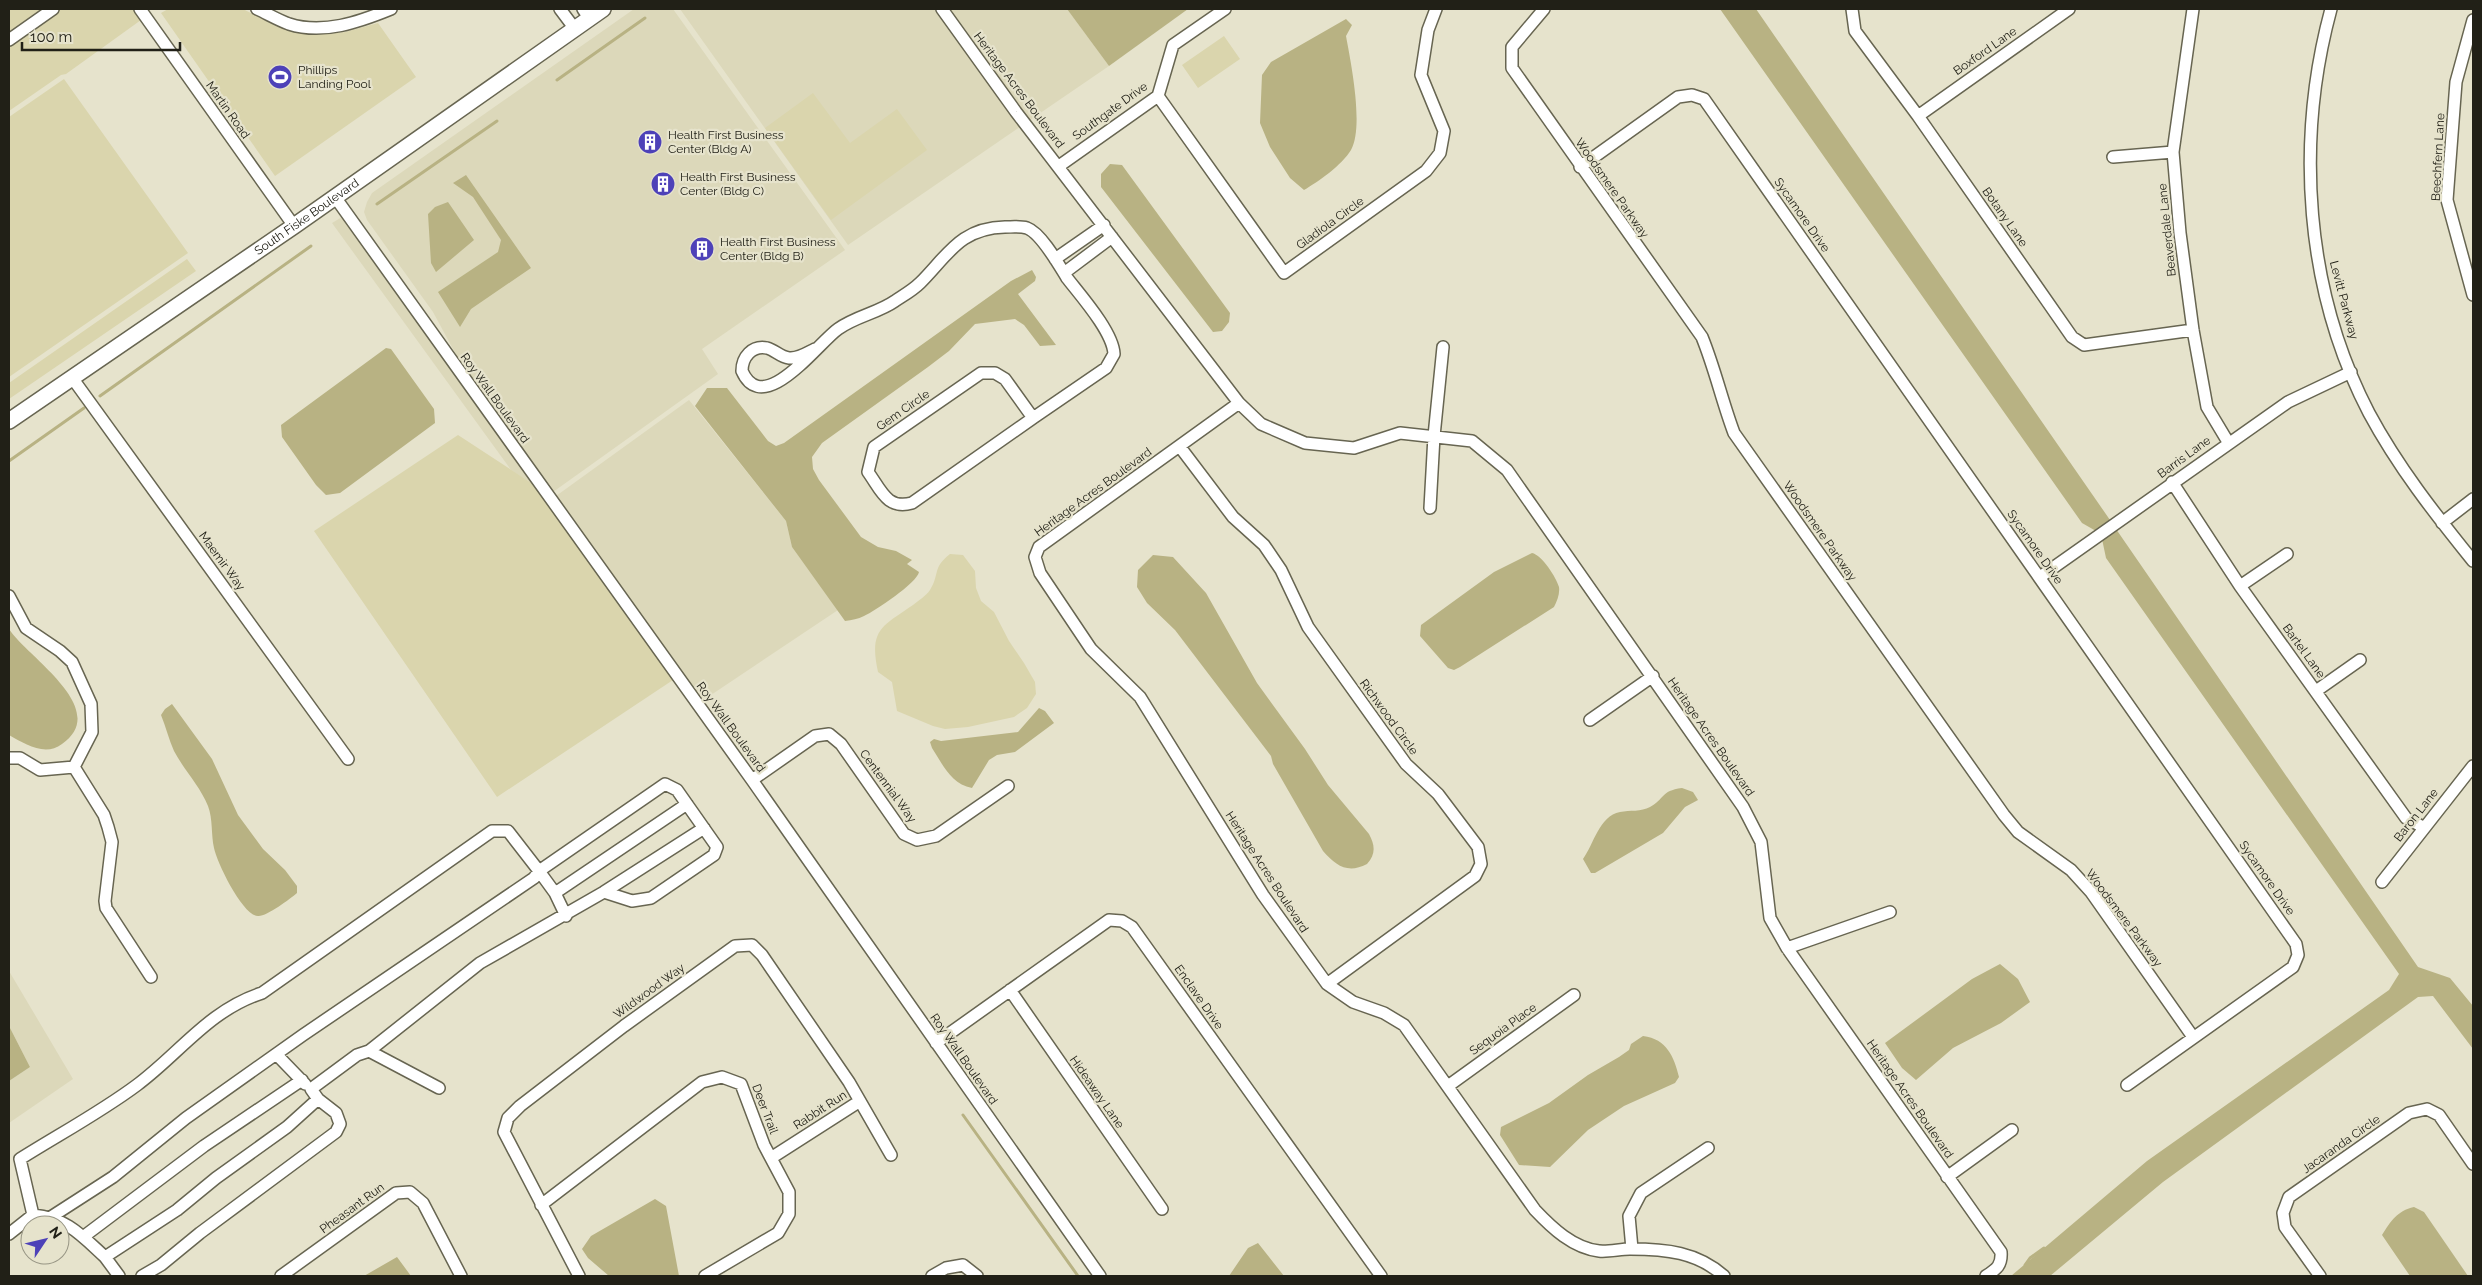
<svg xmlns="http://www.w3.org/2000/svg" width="2482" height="1285" font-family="Raleway,sans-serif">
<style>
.built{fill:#dcd8ba}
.green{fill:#dad5ad}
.forest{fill:#b9b384}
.water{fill:#b8b283}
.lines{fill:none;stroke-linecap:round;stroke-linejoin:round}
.stream{stroke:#b8b283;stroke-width:3}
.minor-casing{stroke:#676551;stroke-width:14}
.major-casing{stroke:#676551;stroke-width:18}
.minor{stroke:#fff;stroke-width:11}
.major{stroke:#fff;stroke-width:15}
.labels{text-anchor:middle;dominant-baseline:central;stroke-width:4.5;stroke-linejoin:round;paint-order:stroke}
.street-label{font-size:12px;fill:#212017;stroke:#e6e3cc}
.poi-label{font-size:12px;fill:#212017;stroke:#e6e3cc;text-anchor:start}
</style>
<rect width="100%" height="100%" fill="#e6e3cc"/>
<path class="built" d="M634 9H673L845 250 702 349 718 374 553 492 460 362 433 312 367 220 364 212 367 202 372 193Z
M680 9H935L1020 127 848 245Z
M950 9H1067L1109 66 1030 120Z
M342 217 533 484 511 470 332 223Z
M689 400 786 521 792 547 838 610 702 701 556 496Z
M9 971 73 1079 9 1123V1081L30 1067 9 1026Z"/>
<path class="green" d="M9 9H133L141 20 66 74 61 75 9 111Z
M168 9H243L278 27 317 34 345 32 378 23 416 77 275 176 161 13Z
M1224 36 1240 59 1198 88 1182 65Z
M64 79 188 253 9 377V117Z
M813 93 850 143 897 109 927 150 831 220 765 128Z
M187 259 196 271 9 399V383Z
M458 435 533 484 673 680 497 797 314 531Z
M950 554 963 555 975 571 976 588 981 601 994 612 1009 641 1024 663 1035 682 1036 694 1027 708 1014 717 968 727 945 729 933 726 897 711 892 682 878 672C869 630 881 627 913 605 918 601 926 596 930 590 940 574 932 568 950 554Z"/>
<path class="forest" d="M1067 9H1188L1109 66Z"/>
<path class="water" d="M1720 9H1756L2110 520 2096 531 2082 523Z
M1346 19 1352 25 1346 36C1351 63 1364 127 1351 150 1342 165 1318 182 1304 190L1290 178 1270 147 1260 123 1262 75 1271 62Z
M1110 164 1122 165 1230 313 1229 322 1222 331 1213 332 1101 187V174Z
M466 175 531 268 471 309 460 327 438 292 498 252 501 240 473 197 453 183Z
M448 202 474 240 436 272 431 263 428 214 435 207Z
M1032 270 1036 277 1035 281 1018 294 1056 345 1040 346 1024 325 1015 319 975 324 949 351 928 367 822 443 812 457 813 469 819 480 861 537 878 547 896 551 912 560 907 564 919 572C917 583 875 611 864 616 858 619 852 620 845 621L792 547 786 521 695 406 707 388H727L768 441 776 446 784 443 1011 281Z
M386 348 391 349 434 409 435 423 340 493 326 495 316 485 282 437 281 425Z
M2116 529 2418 967 2450 978 2473 1006V1049L2433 996 2418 997 2163 1182 2050 1276H2011L2147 1161 2389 990 2399 974 2106 558 2102 539Z
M1532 553C1542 555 1556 577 1559 587 1560 594 1557 601 1554 607L1460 667 1454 670 1448 668 1420 636 1421 625 1494 572Z
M1153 555 1173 557 1206 593 1257 683 1305 749 1328 785 1369 834C1375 845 1376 854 1367 864 1348 874 1336 866 1323 851L1273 764 1271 756 1175 630 1147 603 1137 587 1138 570Z
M9 629C27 657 112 709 62 744 45 757 25 744 9 735Z
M172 704 212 759 238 815 263 849 285 870 297 886V893C290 899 266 917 258 916 243 916 217 863 214 848 211 835 213 819 208 806 200 786 184 770 174 751 169 740 166 727 161 715L165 709Z
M1039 708 1045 711 1054 723 1015 752 997 755 989 760 972 788C951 784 943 765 932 748L930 742 934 739 941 741 1018 732Z
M1682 788 1693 792 1698 800 1685 807 1663 833 1595 873H1591L1583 859C1594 844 1599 816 1620 812 1630 810 1641 812 1650 807 1665 799 1660 791 1682 788Z
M2000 964 2018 979 2030 1002 2001 1023 1953 1048 1916 1080 1902 1068 1885 1043 1972 979Z
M9 1026 30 1067 9 1081Z
M1643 1036C1667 1039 1674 1057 1679 1077L1675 1083 1624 1106 1588 1130 1550 1167 1519 1165 1500 1135 1501 1127 1549 1103 1588 1075 1619 1057 1629 1050 1631 1044Z
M655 1199 666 1206 679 1276H609L588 1258 582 1249 591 1236Z
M2414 1207 2424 1212 2468 1276H2410L2382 1235C2391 1221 2397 1211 2414 1207Z
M1258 1243 1284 1276H1229L1248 1248Z
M397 1257 411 1276H364Z"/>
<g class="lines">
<path class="stream" d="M557 80 645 18
M377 204 497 121
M100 396 311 246
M9 461 84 408
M963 1115 1078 1276
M2025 1265 2030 1258 2044 1248"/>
<defs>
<path id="minor" d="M140 9 294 226
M257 9C268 14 278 20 289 24 323 35 359 22 391 9
M560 9 575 29
M583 9 589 18
M942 9 1016 112 1239 403
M1544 9 1512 47V68L1702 337C1715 369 1722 401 1734 433L2004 815 2018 832 2071 870 2091 892 2193 1037
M1852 9 1855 31 1918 116 2072 337 2084 345 2193 330
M2193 9 2173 152 2180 233 2193 330 2207 407 2228 442
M2331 9C2295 142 2305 290 2369 413 2398 467 2435 514 2473 561
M2473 20 2456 82 2447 200 2473 295
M9 40 53 9
M1158 96 1284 273 1426 171 1440 153 1444 131 1421 75 1428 30 1436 9
M1918 116 2069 9
M2113 157 2173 152
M1059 166 1158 96 1173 45 1225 9
M1580 167 1678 97 1692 95 1704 99 2296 944 2298 955 2293 967 2127 1085
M335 197 752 780 1100 1276
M1055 259 1104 225
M1064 273 1112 237
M815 349C807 353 798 359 789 358 780 357 775 350 767 348 752 345 742 357 742 371 763 419 818 343 838 329 856 316 878 313 895 301 904 295 913 290 920 283 948 255 960 228 1005 227 1012 227 1020 226 1027 228 1041 233 1059 265 1067 278 1081 296 1113 332 1114 354L1106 368 1033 418
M981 373H995L1005 379 1033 418 912 503C887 510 881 490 868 472L874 447Z
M73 379 348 759
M1180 447 1233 517 1264 545 1281 570 1308 627 1406 764 1438 794 1478 847 1481 864 1475 876 1327 984
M2172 482 2240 586 2406 818 2423 827
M1430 508 1434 436 1443 347
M2442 523 2473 499
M2040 577 2288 402 2351 372
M2240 586 2287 554
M9 596 26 628 60 651 72 662 91 704 92 732 74 767 40 770 20 758H9
M2316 691 2360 660
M1590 720 1653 676
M74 767 104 815 108 827 112 842 105 901 106 908 151 977
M752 780 815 736 829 734 841 744 904 834 917 840 936 836 1008 786
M2382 882 2473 766
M604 892 704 828
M555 893 687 804
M1787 948 1890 912
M1010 990 1162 1209
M936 1043 1109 920 1122 921 1132 927 1381 1276
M369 1051 439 1088
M277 1055 305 1084
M1448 1086 1574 995
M771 1158 860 1101
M1947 1177 2012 1130
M541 1205 702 1082 722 1077 741 1084 764 1145 789 1192V1214L778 1233 705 1276
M33 1215 20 1159C58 1135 101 1112 137 1085 180 1053 209 1010 262 993L492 831H508L539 871 534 878 303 1035 186 1118 113 1177 51 1217
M9 1234 33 1215C67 1218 81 1235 105 1257L177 1210 216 1178 287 1127 318 1099 311 1089 357 1055 369 1051 480 963 604 892 632 901 651 898 714 855 717 847 677 790 665 784 539 871 555 893 566 916
M83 1237 204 1146 302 1080
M1632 1249 1629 1216 1641 1193 1708 1148
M105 1257 119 1276
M142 1276 161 1265 200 1233 336 1132 340 1124 336 1113 318 1099
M281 1276 396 1193 410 1192 423 1203 461 1276
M579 1276 504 1132 508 1118 520 1106 624 1026 735 946 752 945 762 955 849 1082 891 1155
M932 1276 946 1268 963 1265 977 1276
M1724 1276C1697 1252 1666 1249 1630 1249 1620 1249 1609 1252 1599 1251 1573 1248 1552 1228 1535 1210L1404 1025 1384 1013 1353 1002 1327 984 1263 895 1140 697 1091 649 1040 573 1035 557 1039 547 1239 403 1261 424 1305 443 1354 448 1400 433 1472 441 1507 470 1743 807 1761 842 1770 918 1787 948 2001 1252C2002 1265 1997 1269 1986 1276
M2320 1276 2285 1227 2283 1213 2289 1197 2409 1113 2427 1109 2439 1115 2473 1164"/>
<g id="major">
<path id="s1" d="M9 421 294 226 603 9"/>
</g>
</defs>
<use href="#minor" class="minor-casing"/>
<use href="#major" class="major-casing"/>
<use href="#minor" class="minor"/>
<use href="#major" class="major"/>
</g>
<defs>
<symbol id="stadium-disc" viewBox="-11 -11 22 22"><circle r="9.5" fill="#4d41b8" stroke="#e6e3cc"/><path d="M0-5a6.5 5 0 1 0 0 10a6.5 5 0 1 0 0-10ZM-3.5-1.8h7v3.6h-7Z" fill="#fff"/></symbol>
<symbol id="building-disc" viewBox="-11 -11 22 22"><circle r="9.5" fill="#4d41b8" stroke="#e6e3cc"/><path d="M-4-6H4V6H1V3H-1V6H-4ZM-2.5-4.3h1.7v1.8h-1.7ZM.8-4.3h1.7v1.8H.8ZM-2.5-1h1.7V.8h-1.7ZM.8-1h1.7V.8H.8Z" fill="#fff"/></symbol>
</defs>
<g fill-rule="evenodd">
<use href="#stadium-disc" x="266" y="63" width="28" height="28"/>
<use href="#building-disc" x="636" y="128" width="28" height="28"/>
<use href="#building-disc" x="649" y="170" width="28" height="28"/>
<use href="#building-disc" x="688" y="235" width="28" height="28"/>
</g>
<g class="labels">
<g class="street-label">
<text transform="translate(1985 51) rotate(-35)">Boxford Lane</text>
<text transform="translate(1019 90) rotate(53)">Heritage Acres Boulevard</text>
<text transform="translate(228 110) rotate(55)">Martin Road</text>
<text transform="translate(1110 111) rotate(-36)">Southgate Drive</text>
<text transform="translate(2438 157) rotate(-87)">Beechfern Lane</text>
<text transform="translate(1612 188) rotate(55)">Woodsmere Parkway</text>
<text transform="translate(1802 215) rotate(55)">Sycamore Drive</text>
<text stroke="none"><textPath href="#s1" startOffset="361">South Fiske Boulevard</textPath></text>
<text transform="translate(2005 217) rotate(55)">Botany Lane</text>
<text transform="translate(1330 223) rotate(-36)">Gladiola Circle</text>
<text transform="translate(2167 230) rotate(-96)">Beaverdale Lane</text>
<text transform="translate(2344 300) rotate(75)">Levitt Parkway</text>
<text transform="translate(495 398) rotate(54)">Roy Wall Boulevard</text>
<text transform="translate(903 410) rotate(-35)">Gem Circle</text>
<text transform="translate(2184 457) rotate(-36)">Barris Lane</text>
<text transform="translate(1093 492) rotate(-36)">Heritage Acres Boulevard</text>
<text transform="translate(1820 531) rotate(55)">Woodsmere Parkway</text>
<text transform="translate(2035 547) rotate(55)">Sycamore Drive</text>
<text transform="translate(222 561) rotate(54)">Maemir Way</text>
<text transform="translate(2304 651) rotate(54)">Bartel Lane</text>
<text transform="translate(1389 717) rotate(54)">Richwood Circle</text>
<text transform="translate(731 727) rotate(54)">Roy Wall Boulevard</text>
<text transform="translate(1711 737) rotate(55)">Heritage Acres Boulevard</text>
<text transform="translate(888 786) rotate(54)">Centennial Way</text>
<text transform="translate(2416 815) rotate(-52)">Baron Lane</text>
<text transform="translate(1267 872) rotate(57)">Heritage Acres Boulevard</text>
<text transform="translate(2267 878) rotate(55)">Sycamore Drive</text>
<text transform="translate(2124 918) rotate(53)">Woodsmere Parkway</text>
<text transform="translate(649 991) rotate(-36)">Wildwood Way</text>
<text transform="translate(1199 997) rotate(55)">Enclave Drive</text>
<text transform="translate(1503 1029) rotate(-36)">Sequoia Place</text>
<text transform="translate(964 1059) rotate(55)">Roy Wall Boulevard</text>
<text transform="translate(1097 1092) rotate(55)">Hideaway Lane</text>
<text transform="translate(1910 1099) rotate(55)">Heritage Acres Boulevard</text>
<text transform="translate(765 1109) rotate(69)">Deer Trail</text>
<text transform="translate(820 1110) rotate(-33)">Rabbit Run</text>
<text transform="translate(2341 1144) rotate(-35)">Jacaranda Circle</text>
<text transform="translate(352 1208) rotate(-36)">Pheasant Run</text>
</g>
<g class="poi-label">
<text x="298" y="70">Phillips<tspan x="298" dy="14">Landing Pool</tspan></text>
<text x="668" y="135">Health First Business<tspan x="668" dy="14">Center (Bldg A)</tspan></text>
<text x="680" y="177">Health First Business<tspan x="680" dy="14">Center (Bldg C)</tspan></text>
<text x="720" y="242">Health First Business<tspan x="720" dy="14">Center (Bldg B)</tspan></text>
</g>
</g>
<rect width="2482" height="1285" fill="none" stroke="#212017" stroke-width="20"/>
<g transform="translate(45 1240) rotate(55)"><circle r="24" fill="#e6e3cc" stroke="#979584"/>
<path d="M0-4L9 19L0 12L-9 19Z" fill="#4d41b8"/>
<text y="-8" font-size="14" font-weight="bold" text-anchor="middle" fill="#212017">N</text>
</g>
<path d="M22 42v8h158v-8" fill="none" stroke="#212017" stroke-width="2.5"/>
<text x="30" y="42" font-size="15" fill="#212017" stroke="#e6e3cc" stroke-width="4" paint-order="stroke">100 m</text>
</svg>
